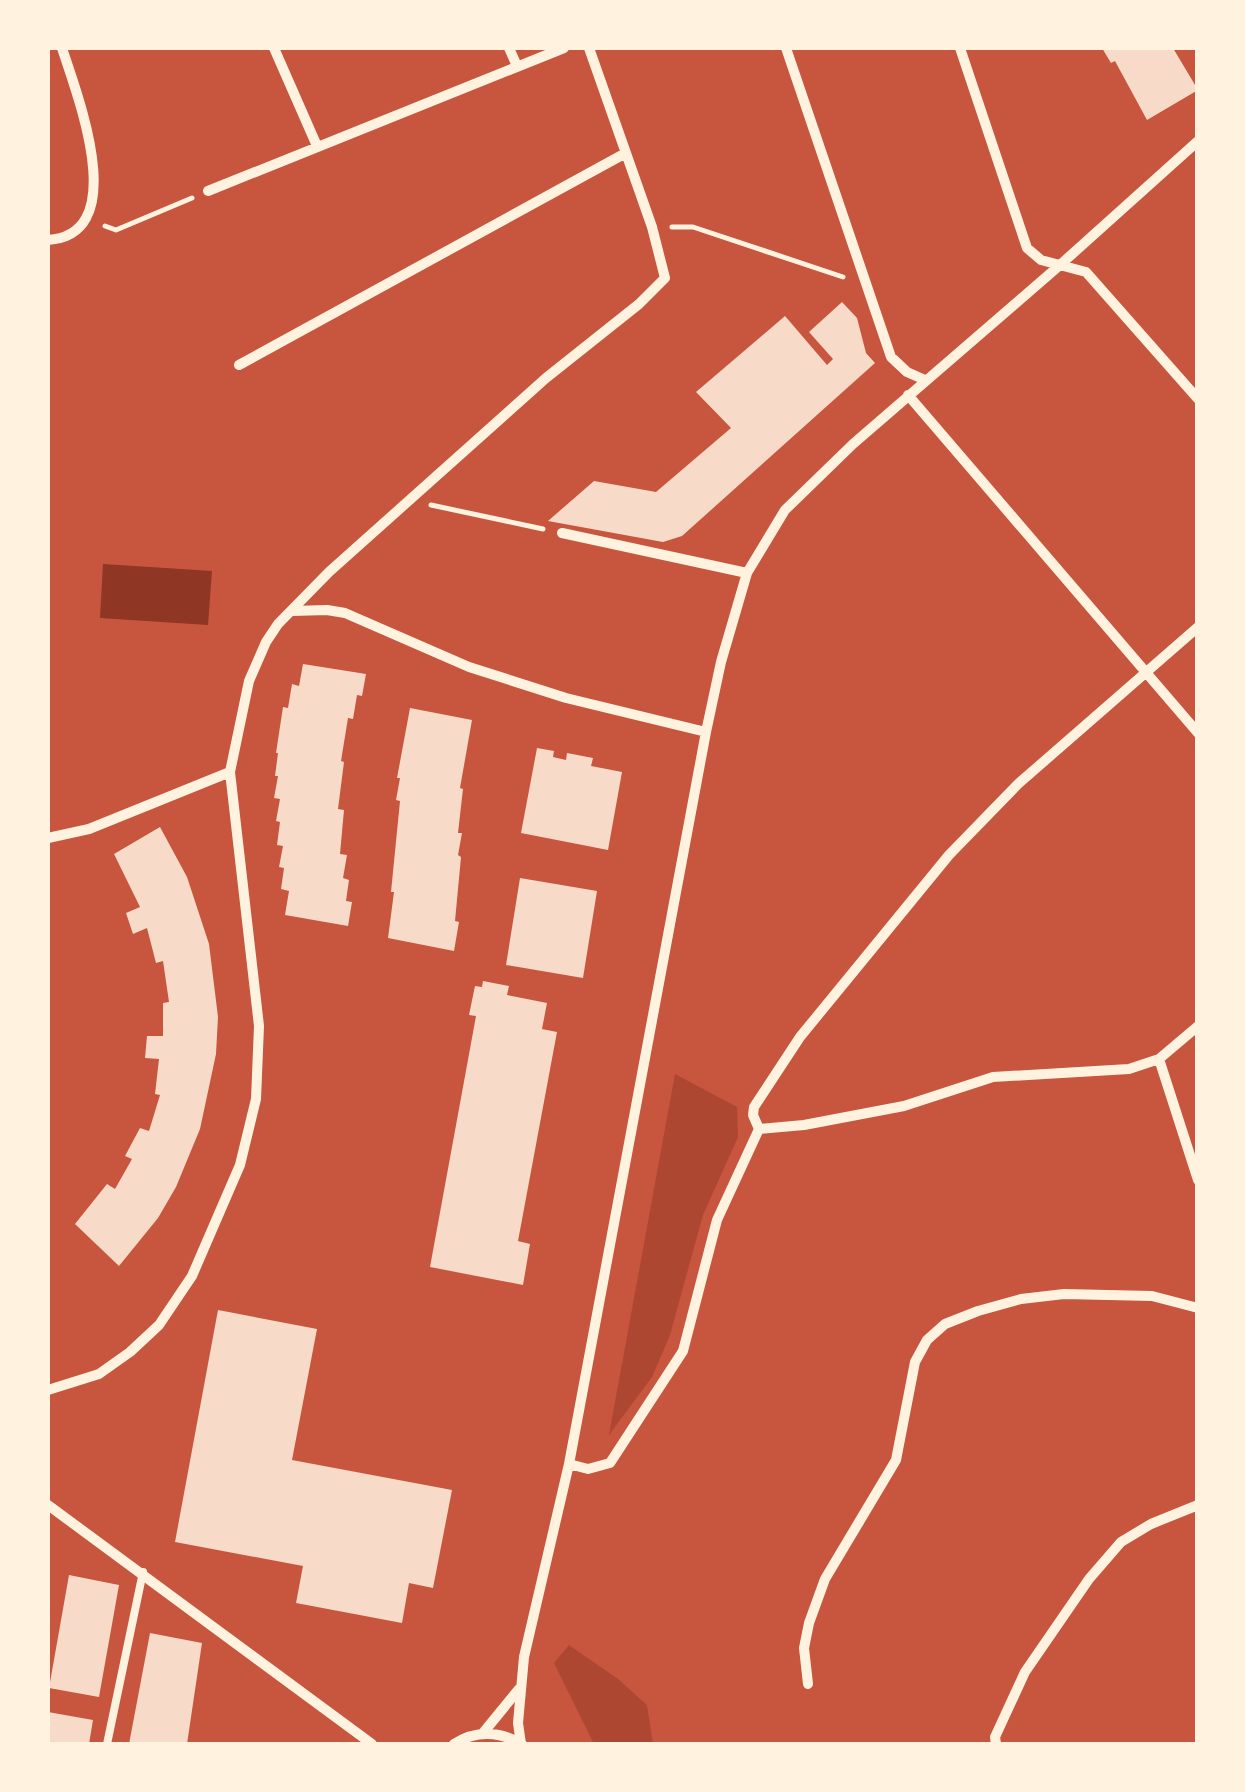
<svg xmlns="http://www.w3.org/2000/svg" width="1245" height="1792" font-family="'Sofia Sans Condensed',sans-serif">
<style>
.green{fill:#ae4732}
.water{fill:#8f3625}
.building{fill:#f7dbc8}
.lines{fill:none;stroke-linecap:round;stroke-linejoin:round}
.path{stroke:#fff3e0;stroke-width:5}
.service{stroke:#fff3e0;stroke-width:8}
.minor{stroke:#fff3e0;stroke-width:10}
</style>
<rect width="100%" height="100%" fill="#c8553d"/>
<path class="green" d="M675 1074 737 1107 738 1137 703 1215 670 1335 652 1377 609 1435Z
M569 1645 618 1679 647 1705 653 1744H594L554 1663Z"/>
<path class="water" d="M103 564 212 571 208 625 100 618Z"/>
<path class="building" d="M1102 48H1173L1198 90 1147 120 1115 61 1111 63Z
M842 302 857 318 866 353 875 363 682 536 663 542 548 521 594 481 656 492 731 428 696 392 785 316 827 365 833 359 809 332Z
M303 664 366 674 362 696 357 695 353 719 348 718 341 761 344 762 338 809 344 810 340 854 347 855 343 878 349 880 346 901 352 902 348 926 285 915 289 891 281 889 284 868 279 867 283 846 277 845 280 822 276 821 280 799 274 798 278 776H275L278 753H276L283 707 288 708 292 684 299 686Z
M410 708 472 720 460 788 463 789 458 833H462L458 855 461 857 455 921 459 922 454 951 388 938 394 892H391L400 801 396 800 400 778H397Z
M537 748 554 751 553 757 566 760 567 753 593 758 591 766 622 772 608 850 521 833Z
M160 827 187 877 209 944 218 1017 216 1054 200 1129 176 1187 158 1218 119 1266 75 1224 107 1184 115 1189 132 1159 125 1156 140 1128 149 1131 160 1095 155 1094 159 1059 145 1058 147 1036H163V1003L169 1002 163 961 156 963 147 928 133 934 126 913 140 907 114 854Z
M520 878 597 891 583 978 506 965Z
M483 981 509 986 507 995 547 1003 542 1029 557 1032 518 1241 530 1244 523 1285 430 1267 476 1016 469 1015 475 986 482 987Z
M218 1310 317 1329 292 1460 452 1490 433 1588 409 1583 402 1623 296 1603 303 1566 175 1542Z
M69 1575 119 1585 99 1697 49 1688Z
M150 1633 202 1643 187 1744H129Z
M48 1712 93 1720 89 1744H48Z"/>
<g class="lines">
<path class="path" d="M105 226 116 230 192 198
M672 227H693L843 277
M431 505 543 529"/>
<path class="service" d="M107 1744 143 1572"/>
<path class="minor" d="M274 48 317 146
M509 48 517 66
M786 48 891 357 907 372 925 380
M960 48 1027 248 1041 260 1086 272 1198 399
M208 191 564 48
M48 240C133 235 76 92 62 48
M239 365 624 154
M908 395 1198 733
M562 533 747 573
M292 611 327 610 345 613 469 667 566 698 706 732
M48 838 89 829 230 772
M1159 1059 1198 1180
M759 1129 804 1125 904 1106 993 1077 1129 1069 1159 1059 1198 1026
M48 1390 99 1374 130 1352 159 1325 192 1276 240 1165 256 1099 259 1026 230 772 249 681 266 642 278 624 329 572 546 378 639 304 665 278 652 227 589 48
M569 1464 588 1469 610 1463 683 1351 717 1220 759 1129 753 1115 754 1107 800 1037 949 855 1018 784 1198 627
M48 1505 372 1744
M808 1684 804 1648 809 1623 825 1579 896 1460 915 1362 927 1340 945 1324 978 1311 1021 1299 1064 1294 1152 1296 1198 1308
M483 1733 519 1689
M454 1744C476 1730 499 1731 522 1744
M521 1744 518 1723 524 1657 569 1464 706 732 721 662 747 573 785 510 853 444 1060 265 1198 141
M996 1744 995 1737 1025 1672 1089 1579 1121 1542 1151 1524 1198 1505"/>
</g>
<rect width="1245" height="1792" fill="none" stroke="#fff3e0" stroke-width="100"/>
</svg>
